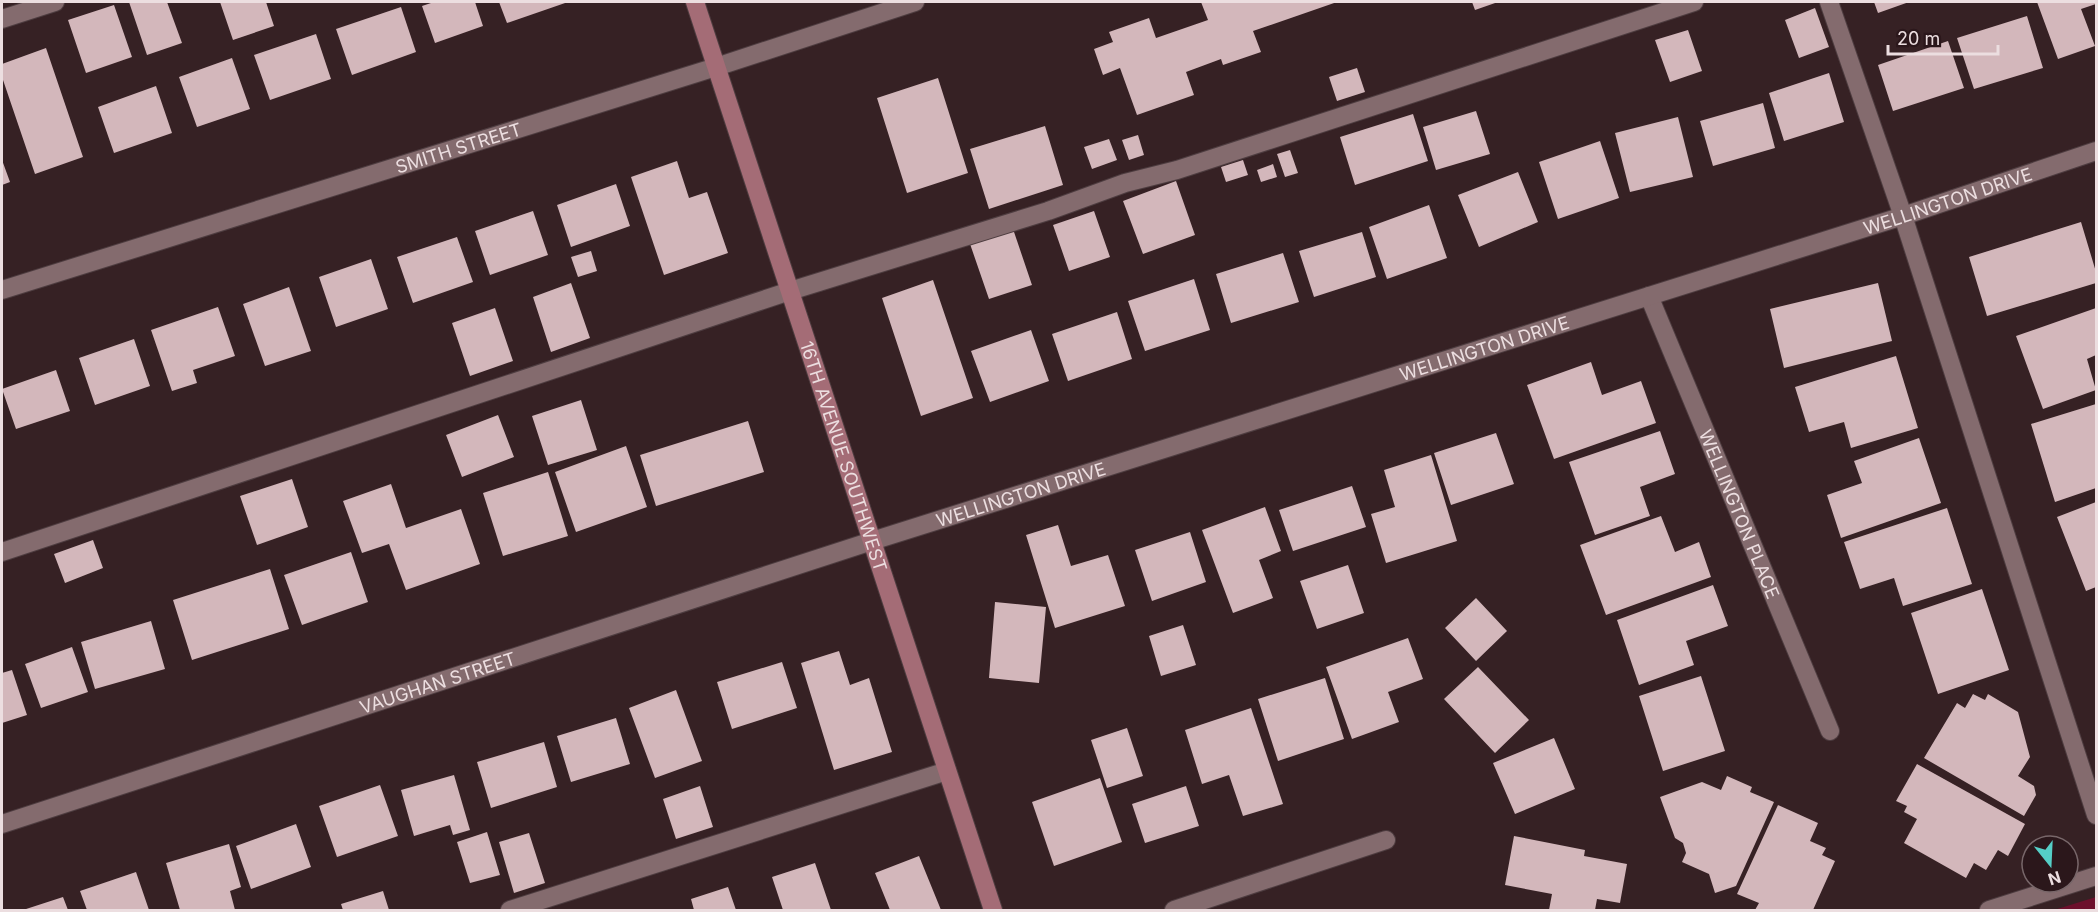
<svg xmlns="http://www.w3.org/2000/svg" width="2098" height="912" font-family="Inter,sans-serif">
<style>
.green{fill:#6c102c}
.building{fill:#d3b7bb}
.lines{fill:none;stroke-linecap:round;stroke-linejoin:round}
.lane-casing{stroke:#4e3d40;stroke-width:20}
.street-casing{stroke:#4e3d40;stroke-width:20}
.secondary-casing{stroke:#4e3d40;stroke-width:20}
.lane{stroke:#846b6e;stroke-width:18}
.street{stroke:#846b6e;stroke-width:18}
.secondary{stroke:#a46c76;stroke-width:18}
.labels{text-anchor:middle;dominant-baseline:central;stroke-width:6;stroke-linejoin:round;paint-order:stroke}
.street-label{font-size:18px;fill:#ecdee0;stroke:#2b171b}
</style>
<rect width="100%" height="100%" fill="#362124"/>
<path class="green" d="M2096 897V910H2054Z"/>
<path class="building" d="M129 2H167L182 43 147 55Z
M220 2H266L274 26 233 40Z
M434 2H475L483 26 435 43 422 6Z
M499 2H568L507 23Z
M1201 2H1337L1253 31 1261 52 1223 65 1221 59 1186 72 1194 95 1137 115 1120 68 1103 75 1094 49 1113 42 1109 32 1149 18 1156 38 1208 20Z
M1472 2H1498L1475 10Z
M1874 2H1909L1878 13Z
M2037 2H2096V4L2081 9 2095 46 2058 59Z
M114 5 132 57 86 73 68 20Z
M401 7 416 52 352 75 336 29Z
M1815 8 1829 47 1799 58 1785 20Z
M2027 16 2043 68 1974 89 1957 38Z
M1688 30 1702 71 1670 82 1655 40Z
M316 34 331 79 270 100 254 55Z
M1948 41 1964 88 1893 111 1878 65Z
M46 48 83 157 35 174 2 77V64Z
M232 58 250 109 197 127 179 77Z
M1357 68 1365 92 1337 101 1329 77Z
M1829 73 1844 122 1784 141 1769 93Z
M938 78 968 173 907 193 877 98Z
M156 86 172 133 114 153 98 107Z
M1763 103 1775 148 1713 166 1700 121Z
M1476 111 1490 154 1436 170 1423 127Z
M1413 114 1428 161 1355 185 1340 137Z
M1678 117 1693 177 1630 192 1615 133Z
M1045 126 1063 185 989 209 970 149Z
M1138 135 1144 155 1129 160 1122 140Z
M1109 139 1117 160 1092 169 1084 147Z
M1600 141 1619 198 1558 219 1539 162Z
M1290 150 1298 173 1285 177 1277 154Z
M2 160 10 182 2 185Z
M1243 160 1248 175 1226 182 1221 167Z
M677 161 689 198 707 192 728 253 664 275 631 177Z
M1273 164 1277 177 1261 182 1257 170Z
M1518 172 1538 222 1479 247 1458 195Z
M1176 181 1195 235 1143 254 1123 201Z
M616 184 630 226 571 247 557 205Z
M1429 205 1447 258 1387 279 1369 227Z
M533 211 548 255 490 275 475 231Z
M1094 211 1110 257 1069 271 1053 225Z
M2081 222 2096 272V283L1987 316 1969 257Z
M1012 226 1032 285 989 299 969 241Z
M1362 232 1376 277 1314 297 1299 251Z
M457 237 473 282 413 303 397 257Z
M591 251 597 271 578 277 571 257Z
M1283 253 1299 302 1231 323 1216 274Z
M371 259 388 309 336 327 319 277Z
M1194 279 1210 330 1145 351 1128 301Z
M933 280 973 398 921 416 882 298Z
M571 283 590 338 551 352 533 297Z
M1878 283 1892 341 1784 368 1770 309Z
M289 287 311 351 265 366 243 304Z
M218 307 235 356 193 370 197 383 172 391 151 330Z
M495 308 513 361 470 376 452 323Z
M2096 308V355L2087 359 2096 390 2043 409 2016 336Z
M1117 312 1132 359 1068 381 1052 334Z
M1031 330 1049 381 990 402 971 351Z
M134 339 150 386 95 405 79 358Z
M1896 356 1918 428 1851 448 1844 422 1809 432 1795 387Z
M1591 362 1602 395 1641 381 1656 423 1554 459 1527 385Z
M56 370 70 411 16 429 2 389Z
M581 400 597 450 548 465 532 416Z
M2096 404V488L2055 502 2031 424Z
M498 415 514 457 462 477 446 435Z
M748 421 764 472 656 506 640 455Z
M1660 431 1675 474 1640 487 1650 516 1595 535 1569 462Z
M1496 433 1514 484 1451 505 1434 453Z
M1919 438 1941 503 1841 538 1827 495 1862 483 1854 461Z
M626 446 647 507 576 532 555 472Z
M1431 455 1457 541 1386 563 1371 514 1395 507 1384 470Z
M548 472 568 536 503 556 483 493Z
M292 479 308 527 257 545 240 496Z
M391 484 406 528 461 509 480 564 406 590 389 544 362 553 343 501Z
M1352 486 1366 527 1293 551 1279 510Z
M2096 502V587L2086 591 2057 517Z
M1265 507 1281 551 1259 560 1273 598 1233 613 1202 530Z
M1947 508 1972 584 1903 606 1894 578 1860 589 1844 542Z
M1661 516 1675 552 1699 542 1711 577 1606 615 1580 545Z
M1058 525 1071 566 1108 555 1125 606 1055 628 1026 535Z
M1190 532 1206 582 1152 601 1135 550Z
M93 540 103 568 65 583 54 554Z
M351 552 368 602 302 625 284 575Z
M1348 565 1364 613 1317 629 1300 581Z
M270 569 289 629 192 660 173 600Z
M1713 585 1728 626 1686 641 1694 665 1639 685 1617 620Z
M1982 589 2009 670 1938 694 1911 613Z
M1476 598 1507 631 1476 661 1445 628Z
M995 602 1046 607 1039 683 989 678Z
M151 621 165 669 95 689 81 642Z
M1183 625 1196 665 1161 676 1149 636Z
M1408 638 1423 679 1388 692 1399 722 1352 739 1326 667Z
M72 647 88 692 41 708 25 664Z
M839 651 850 685 869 678 892 752 834 770 801 663Z
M782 662 797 708 732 729 717 682Z
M1478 667 1529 720 1495 753 1444 699Z
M12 670 27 715 2 723V673Z
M1701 676 1725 751 1663 771 1639 696Z
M1325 678 1344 739 1278 761 1258 699Z
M676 690 702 761 655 778 629 708Z
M1973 694 1985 700 1988 694 2018 712 2030 757 2018 776 2034 786 2036 795 2024 816 1924 758 1957 703 1965 708Z
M1251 708 1283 804 1243 816 1229 775 1202 784 1185 730Z
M616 718 630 764 571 782 557 736Z
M1127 728 1143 776 1107 788 1091 740Z
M1554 738 1575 789 1515 814 1493 763Z
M544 742 557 787 491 808 477 762Z
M1917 764 2025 824 2008 856 1998 850 1986 870 1974 863 1966 878 1904 843 1917 819 1904 812 1907 806 1896 801Z
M454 775 470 830 453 835 450 825 414 836 401 790Z
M1727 776 1752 787 1750 792 1774 802 1736 886 1715 893 1709 874 1682 862 1686 853 1683 843 1675 838 1660 797 1702 782 1721 790Z
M1100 778 1122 842 1054 866 1032 802Z
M380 785 398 836 337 857 319 806Z
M700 786 713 827 676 839 663 799Z
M1186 786 1199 826 1145 843 1132 804Z
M1778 805 1818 823 1810 841 1826 848 1822 855 1835 861 1813 910H1755L1759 903 1737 894Z
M296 824 311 867 251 889 236 846Z
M487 832 500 875 470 883 457 842Z
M529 833 545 883 514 893 499 842Z
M1514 836 1585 850 1584 856 1627 864 1620 903 1597 899 1595 910H1549L1552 894 1505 885Z
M229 844 241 887 230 891 235 910H180L166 863Z
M919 856 941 910H890L875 873Z
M815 863 831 910H783L772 877Z
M136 872 149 910H87L80 891Z
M728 887 736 910H694L691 899Z
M383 891 389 910H343L341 904Z
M63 897 68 910H23Z"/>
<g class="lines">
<defs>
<path id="lane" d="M1829 2 1903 216 2096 815
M2 19 55 2
M2 552 790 291 1048 211 1125 183 1177 170 1694 2
M510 910 947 771
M1989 910 2096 876"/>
<g id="street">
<path id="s1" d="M2 290 716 67 915 2"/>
<path id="s2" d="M1649 296 1830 731"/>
<path id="s3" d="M2 824 872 541 1903 216 2096 151"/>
<path d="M1174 910 1386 840"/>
</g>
<g id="secondary">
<path id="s4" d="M695 2 993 910"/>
</g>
</defs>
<use href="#lane" class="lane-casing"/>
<use href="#street" class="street-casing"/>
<use href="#secondary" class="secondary-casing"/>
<use href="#lane" class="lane"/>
<use href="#street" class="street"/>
<use href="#secondary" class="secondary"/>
</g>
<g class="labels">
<g class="street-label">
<text stroke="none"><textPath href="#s1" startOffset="478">SMITH STREET</textPath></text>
<text stroke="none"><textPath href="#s3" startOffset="2043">WELLINGTON DRIVE</textPath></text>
<text stroke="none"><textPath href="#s3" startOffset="1557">WELLINGTON DRIVE</textPath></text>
<text stroke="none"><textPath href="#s4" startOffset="478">16TH AVENUE SOUTHWEST</textPath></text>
<text stroke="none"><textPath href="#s3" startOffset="1071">WELLINGTON DRIVE</textPath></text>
<text stroke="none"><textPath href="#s2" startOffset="236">WELLINGTON PLACE</textPath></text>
<text stroke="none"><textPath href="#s3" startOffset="458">VAUGHAN STREET</textPath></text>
</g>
</g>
<rect width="2098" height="912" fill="none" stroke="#ecdee0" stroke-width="6"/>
<g transform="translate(2050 864) rotate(162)"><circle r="28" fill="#2b171b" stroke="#78676a" stroke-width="1.5"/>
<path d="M0-4.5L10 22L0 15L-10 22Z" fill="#55cec6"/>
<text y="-9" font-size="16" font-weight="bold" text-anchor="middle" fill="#ecdee0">N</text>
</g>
<path d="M1888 45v9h110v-9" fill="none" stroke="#ecdee0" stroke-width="3"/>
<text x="1897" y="45" font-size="18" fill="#ecdee0" stroke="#2b171b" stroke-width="4.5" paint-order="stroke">20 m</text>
</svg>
